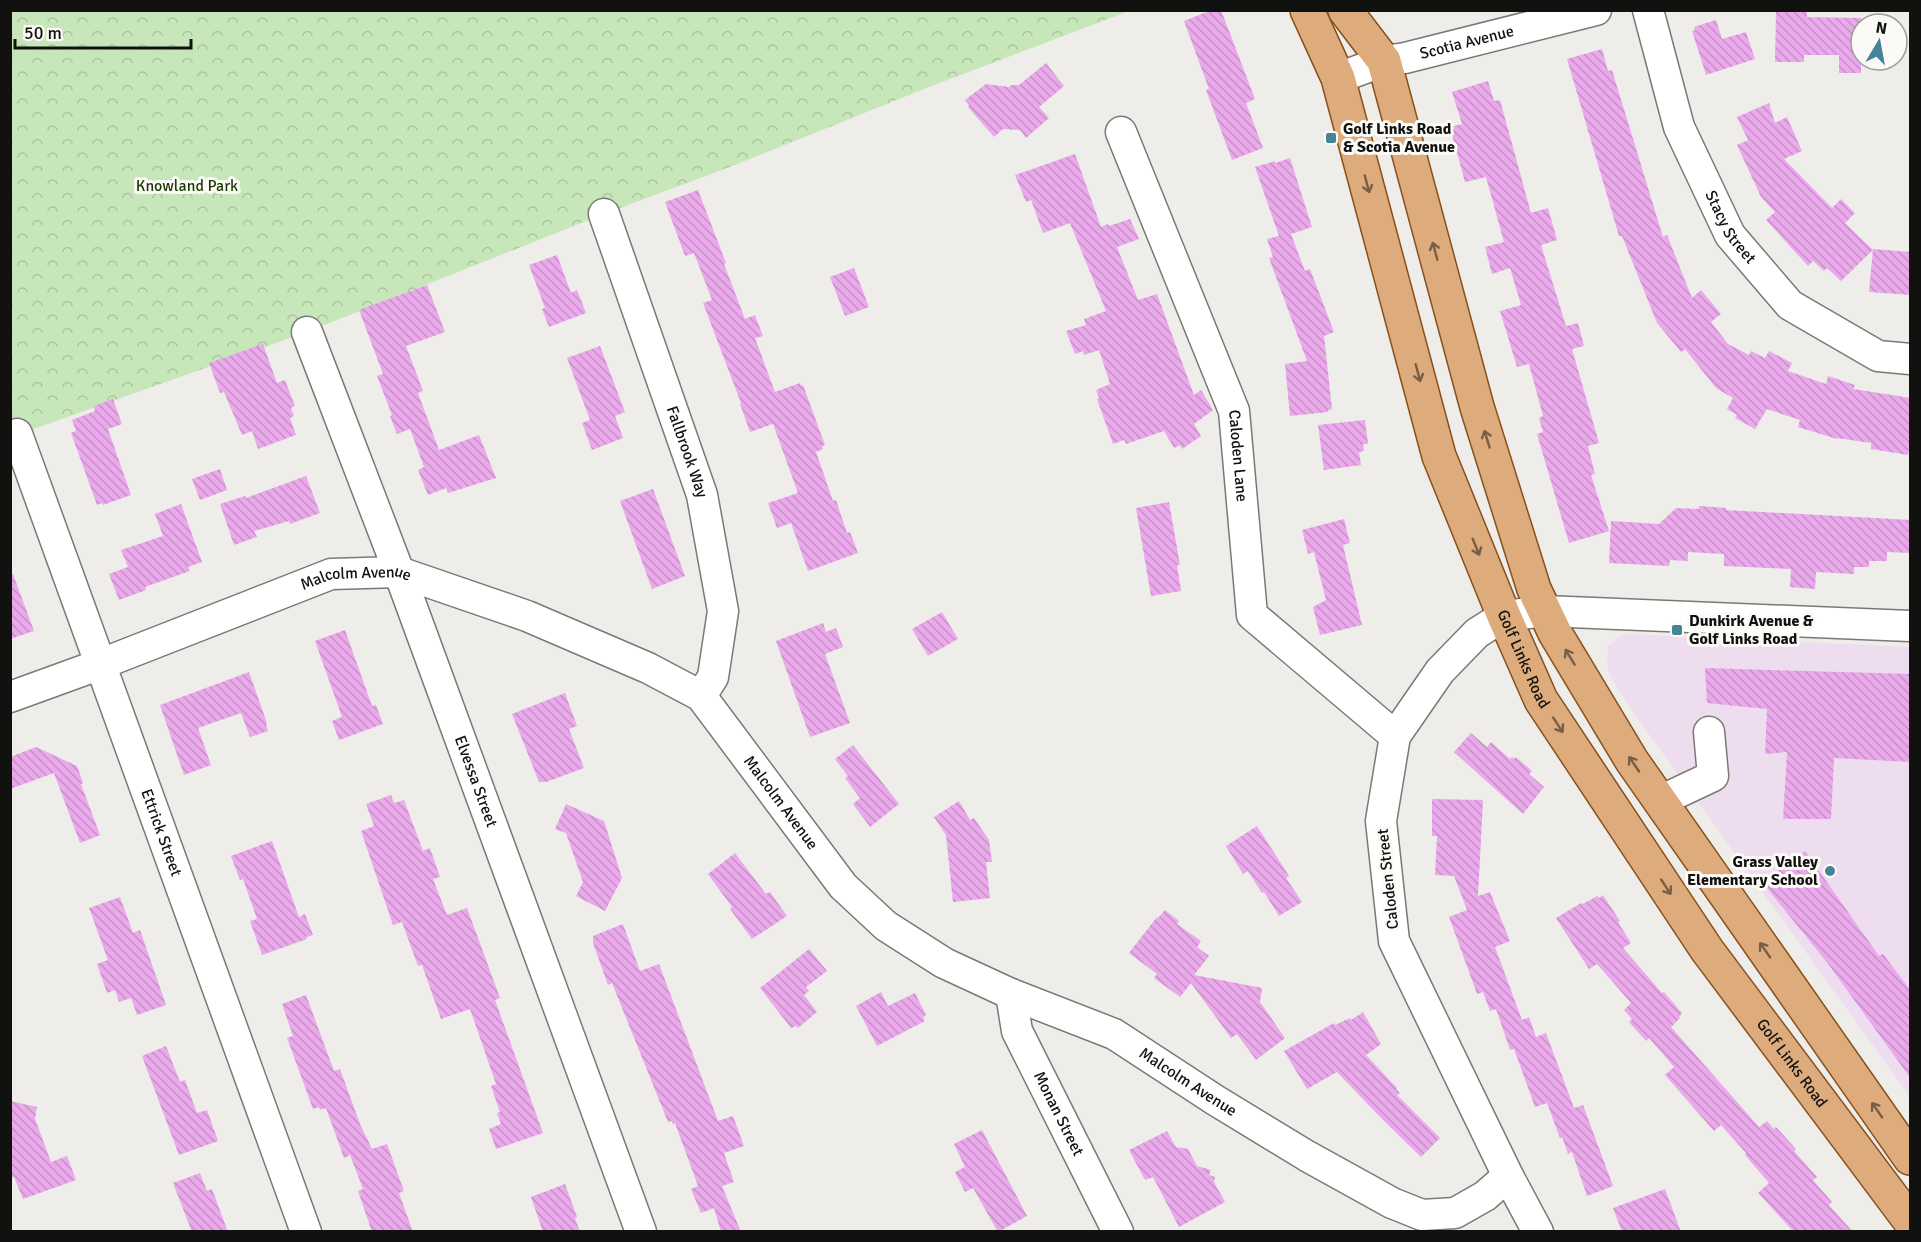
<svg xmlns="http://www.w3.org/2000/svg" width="1921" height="1242" font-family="Signika,sans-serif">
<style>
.education{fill:#eeddef}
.park{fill:url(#park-crowns)}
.building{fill:url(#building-back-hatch)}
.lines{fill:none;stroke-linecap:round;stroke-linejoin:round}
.minor-casing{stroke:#7a7976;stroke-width:33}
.major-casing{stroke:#87511d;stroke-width:36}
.minor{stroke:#fff;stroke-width:30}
.major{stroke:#ddab7c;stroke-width:33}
.oneway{stroke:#775e46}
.poi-dot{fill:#448498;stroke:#fcfaf7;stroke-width:2}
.labels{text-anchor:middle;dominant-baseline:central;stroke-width:6;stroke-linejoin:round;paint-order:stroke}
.street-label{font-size:16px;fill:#111110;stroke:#fcfaf7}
.poi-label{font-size:16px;font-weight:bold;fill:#111110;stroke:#fcfaf7;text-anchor:start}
.park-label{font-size:16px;fill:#193a06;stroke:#fcfaf7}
</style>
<defs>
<pattern id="park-crowns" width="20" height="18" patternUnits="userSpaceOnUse" patternTransform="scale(1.5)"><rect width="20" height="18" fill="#c7e7ba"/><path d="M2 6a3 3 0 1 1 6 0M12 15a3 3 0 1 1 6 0" fill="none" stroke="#aac59f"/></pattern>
<pattern id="building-back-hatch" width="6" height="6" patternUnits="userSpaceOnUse" patternTransform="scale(1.5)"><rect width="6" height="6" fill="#e9a9eb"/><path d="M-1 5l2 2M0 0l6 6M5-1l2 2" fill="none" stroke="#c790c8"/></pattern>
</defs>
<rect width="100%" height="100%" fill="#eeedea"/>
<path class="education" d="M1629 634 1910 647V1097L1633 712 1611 677 1607 665 1608 646 1622 635Z"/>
<path class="park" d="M11 11H1129L929 87 735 165 604 214 307 332 11 437Z"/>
<path class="building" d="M1212 10H1221L1255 99 1246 103 1263 148 1232 160 1206 90 1209 89 1184 21Z
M1776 11H1807V17L1861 18V73H1839V55H1804V62H1775Z
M1716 20 1722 39 1746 32 1755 59 1706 75 1692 31 1695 30 1694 27Z
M1602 49 1608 71 1612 70 1663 237 1667 235 1692 298 1701 290 1721 314 1711 322 1728 344 1749 355 1751 351 1765 358 1769 351 1792 363 1788 371 1826 384 1828 376 1855 385 1853 389 1911 398V436L1908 455 1871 449V443L1837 438V439L1798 427 1800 420 1767 409 1755 429 1735 418 1737 415 1727 409 1733 398 1716 388 1685 349 1681 352 1657 323 1622 236H1619L1567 59Z
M1046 63 1064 86 1039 107 1049 118 1026 138 1020 130 1003 129 994 137 968 107 969 105 965 100 986 84 1009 87 1011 85H1019Z
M1488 81 1494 101 1500 100 1531 213 1548 208 1557 240 1541 245 1566 326 1578 323 1584 346 1572 349 1599 443 1588 446 1595 474 1591 475 1609 531 1569 543 1537 434 1543 432 1539 418 1543 416 1529 364 1517 367 1500 311 1521 305 1510 268 1492 274 1485 247 1504 242 1486 177 1465 182 1450 127 1462 124 1452 92Z
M1769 103 1775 123 1787 117 1802 151 1784 159 1832 208 1841 199 1855 213 1845 223 1873 250 1841 281 1827 268 1824 271 1813 261 1808 266 1766 220 1775 212 1761 197 1737 145 1748 140 1737 117Z
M1075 154 1101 227 1108 224 1109 226 1130 219 1139 239 1117 247 1138 300 1157 294 1194 395 1201 390 1213 410 1194 424 1201 436 1182 449 1180 445 1174 448 1164 431 1126 444 1124 440 1113 444 1097 399 1099 398 1096 390 1110 384 1099 350 1084 355 1083 351 1075 354 1066 331 1086 325 1084 319 1106 311 1070 223 1043 233 1031 200 1026 202 1015 175Z
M1290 158 1312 227 1291 234 1305 271 1310 269 1334 332 1324 336 1332 409 1328 410V412L1290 416 1285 364 1307 361 1269 258 1273 257 1267 239 1279 236 1255 167 1275 161V163Z
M698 190 726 263 724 264 745 319 755 315 763 336 755 338 775 392 800 383 801 386 803 385 825 445 822 446 823 449 816 452 833 501 836 500 847 533 850 532 858 553 808 571 791 523 777 528 768 503 798 493 773 424 750 432 740 404 741 403 703 303 712 300 694 253 685 256 665 202Z
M1873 249 1911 252V295L1869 292Z
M557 255 571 293 577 290 586 313 549 327 542 309 545 308 529 265Z
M854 268 869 307 845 316 830 277Z
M427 285 445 332 406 346 423 391 418 393 439 450 479 435 496 478 448 493 446 488 428 495 418 470 424 467 410 429 397 434 390 416 392 415 377 376 383 374 359 310Z
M263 344 277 383 285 380 295 406 291 408 294 416 290 418 296 435 258 449 252 431 242 435 224 392 220 393 209 363Z
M600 346 625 412 615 416 623 438 592 450 582 423 590 420 567 358Z
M113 399 122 424 108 429 131 495 103 505 102 503 97 505 71 433 76 431 72 420 95 411 94 406Z
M1365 420 1368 444H1363L1364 451 1359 452 1361 465 1324 470 1318 425Z
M220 469 227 490 200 500 192 479Z
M306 476 320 513 290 524 289 521 254 531 257 537 234 545 220 504 245 496 246 498Z
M653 489 685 576 652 589 620 501Z
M1169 502 1180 565H1177L1181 591 1151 596 1136 508Z
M181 504 202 562 188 567 190 571 145 587 146 590 119 600 109 574 128 567 121 550 163 536 155 514Z
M1699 506 1726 508V510L1911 520V553L1887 552V561H1869V567H1854V574L1816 572 1815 589 1790 587 1791 569 1724 566V554L1688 552V561L1670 560 1669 566 1609 563 1611 521 1659 524 1676 508 1699 509Z
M1344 519 1350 543 1343 545 1362 625 1320 635 1313 607 1326 600 1314 552 1308 554 1302 530Z
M10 574H13L34 631 10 639Z
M942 612 958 639 928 656 912 629Z
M823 623 826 632 836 628 843 647 825 654 850 723 810 737 776 641Z
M345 630 372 706 376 705 383 724 339 740 332 721 342 717 315 641Z
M1705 668 1911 674V762L1834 758 1831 819H1783L1787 752 1765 754 1767 709 1707 703Z
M249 672 267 723 266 724 268 731 250 737 241 713 198 728 211 765 184 775 160 705Z
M565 693 577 726 569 729 584 768 546 782H539L512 714Z
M1471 733 1487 747 1491 742 1510 759 1512 757 1514 759 1516 757 1532 771 1529 774 1544 787 1523 814 1454 752Z
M853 745 899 804 870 827 853 804 860 798 845 778 848 776 835 759Z
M36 747 77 766 83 783 81 784 100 835 80 843 54 773 10 789V757Z
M391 795 394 803 404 800 423 851 430 848 440 877 433 879 447 915 467 908 500 998 495 1000 543 1133 496 1149 489 1129 501 1124 497 1113 500 1112 491 1086 496 1084 470 1009 441 1019 422 965 418 966 402 922 393 925 361 831 374 826 366 804Z
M1432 799 1483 800 1478 896 1490 892 1510 941 1495 947 1522 1020 1529 1017 1536 1037 1546 1033 1574 1108 1583 1105 1613 1186 1587 1196 1572 1152 1568 1154 1562 1137 1560 1138 1547 1103 1535 1107 1514 1049 1510 1050 1496 1009 1490 1011 1483 992 1477 994 1449 917 1467 910 1454 876 1435 875 1437 836H1432Z
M959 801 970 820 974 818 989 840 992 862H986L990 898 953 902 946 835 934 817Z
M566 804 604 821 622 878 605 911 576 896 583 882 566 833 555 829Z
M1257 826 1289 876 1286 878 1302 902 1279 916 1264 892 1262 893 1248 871 1243 874 1226 846Z
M272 841 299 917 305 914 313 935 306 937 307 939 262 955 250 921 257 919 243 879 240 880 231 856Z
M1805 851 1879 956 1883 954 1911 991V1079L1829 965 1762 882Z
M735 853 766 894 770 892 787 916 752 939 730 909 732 907 708 874Z
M1603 895 1620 921 1618 922 1631 943 1623 948 1662 993 1664 992 1682 1013 1679 1017 1680 1018 1671 1027 1759 1127 1767 1121 1774 1129 1776 1127 1796 1149 1794 1151 1817 1177 1813 1180 1832 1202 1829 1205 1853 1232H1794L1758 1193 1769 1183 1745 1155 1746 1153 1721 1125 1714 1131 1665 1075 1674 1067 1649 1038 1646 1041 1629 1022 1632 1019 1624 1010 1631 1003 1597 964 1589 969 1556 918 1581 903 1583 904 1597 896 1599 898Z
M120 897 133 933 140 930 166 1005 137 1015 131 998 119 1002 115 990 107 993 97 964 108 960 89 908Z
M1165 910 1179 921 1177 924 1201 941 1197 947 1209 956 1194 975 1262 988 1260 1002 1285 1038 1256 1060 1237 1034 1231 1038 1191 983 1180 997 1154 978 1157 974 1129 953 1157 917 1158 918Z
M623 924 640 971 659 964 718 1121 733 1116 744 1146 724 1153 734 1182 722 1186 741 1232H721L714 1208 701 1213 691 1189 698 1186 675 1123 673 1124 672 1121 668 1122 612 983 608 985 593 943V936Z
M809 949 827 971 806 987 809 991 804 995 817 1012 798 1028 796 1026 791 1028 760 988Z
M881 992 888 1006 915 993 926 1015 923 1017 925 1021 877 1046 856 1006Z
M306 995 334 1071 340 1069 360 1124 372 1149 387 1144 404 1191 399 1193 413 1232H372L358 1191 363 1189 350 1155 344 1158 326 1108 320 1110 319 1107 313 1109 287 1038 293 1036 282 1004Z
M1363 1012 1381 1044 1366 1055 1397 1088 1396 1089 1400 1093 1397 1095 1440 1138 1421 1157 1382 1119 1337 1072 1307 1089 1284 1051 1334 1023 1335 1025 1350 1018 1351 1020Z
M166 1046 180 1082 185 1080 197 1113 207 1110 218 1141 179 1155 142 1056Z
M10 1101 37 1107 35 1119 51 1162 67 1156 76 1180 23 1199 14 1177 10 1178Z
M982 1130 1027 1216 998 1232 973 1188 965 1192 955 1172 965 1167 954 1144Z
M1167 1131 1176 1147 1188 1149 1197 1166 1211 1170 1209 1175 1215 1177 1214 1182 1225 1202 1179 1227 1153 1177 1145 1180 1129 1150Z
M200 1173 207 1191 212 1189 228 1232H192L173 1183Z
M565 1184 577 1217 575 1218 580 1232H543L531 1197Z
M1665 1189 1681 1232H1622L1613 1208Z"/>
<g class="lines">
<defs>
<g id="minor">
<path id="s1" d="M1648 10 1679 127 1730 235 1790 305 1878 356 1910 359"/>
<path id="s2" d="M1338 78 1384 61 1405 58 1596 10"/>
<path id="s3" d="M1121 132 1234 411 1252 615 1395 736"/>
<path id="s4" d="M604 214 702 495 723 611 713 677 701 696"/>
<path id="s5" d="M307 332 399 572 641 1232"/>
<path id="s6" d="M17 434 306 1232"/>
<path id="s7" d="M10 697 101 664 331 574 399 572 527 616 648 668 701 696 843 886 886 926 944 963 1011 994 1114 1034 1215 1100 1307 1156 1392 1203 1422 1215 1455 1213 1485 1196 1508 1176"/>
<path d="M1660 801 1713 776 1709 732"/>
<path id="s8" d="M1011 994 1017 1031 1118 1232"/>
<path d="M1538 1232 1508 1176 1394 941 1381 821 1395 736 1440 671 1477 633 1504 616 1545 611 1910 626"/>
</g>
<g id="major">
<path id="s9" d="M1307 10 1338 78 1439 456 1504 616 1541 700 1707 950 1910 1221"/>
<path d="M1345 10 1384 61 1477 407 1534 589 1555 633 1632 761 1910 1158"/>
</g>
</defs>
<use href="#minor" class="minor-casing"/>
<use href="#major" class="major-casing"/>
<use href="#minor" class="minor"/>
<use href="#major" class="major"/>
</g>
<defs><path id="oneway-shaft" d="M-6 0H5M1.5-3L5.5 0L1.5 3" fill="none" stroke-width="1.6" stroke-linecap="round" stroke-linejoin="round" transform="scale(1.5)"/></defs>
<g class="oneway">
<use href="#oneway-shaft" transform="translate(1367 184) rotate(75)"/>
<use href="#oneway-shaft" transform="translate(1435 251) rotate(-105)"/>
<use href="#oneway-shaft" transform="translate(1418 373) rotate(75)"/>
<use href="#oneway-shaft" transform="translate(1487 439) rotate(-107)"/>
<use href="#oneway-shaft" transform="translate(1476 547) rotate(68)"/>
<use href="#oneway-shaft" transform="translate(1570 657) rotate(-121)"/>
<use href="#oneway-shaft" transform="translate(1558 725) rotate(57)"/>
<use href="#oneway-shaft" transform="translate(1634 764) rotate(-124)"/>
<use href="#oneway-shaft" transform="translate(1666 887) rotate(57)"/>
<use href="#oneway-shaft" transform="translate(1765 950) rotate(-125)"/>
<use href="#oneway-shaft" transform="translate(1877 1110) rotate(-125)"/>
</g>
<g class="poi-dot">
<rect x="1325" y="132" width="12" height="12" rx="3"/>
<rect x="1671" y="624" width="12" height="12" rx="3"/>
<circle cx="1830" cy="871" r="6"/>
</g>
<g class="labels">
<g class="street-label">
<text stroke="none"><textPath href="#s2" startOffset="134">Scotia Avenue</textPath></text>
<text stroke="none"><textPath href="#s1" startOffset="234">Stacy Street</textPath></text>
<text stroke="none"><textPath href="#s4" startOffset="252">Fallbrook Way</textPath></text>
<text stroke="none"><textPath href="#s3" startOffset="346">Caloden Lane</textPath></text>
<text stroke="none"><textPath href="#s7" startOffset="368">Malcolm Avenue</textPath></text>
<text stroke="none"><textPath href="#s9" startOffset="686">Golf Links Road</textPath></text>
<text stroke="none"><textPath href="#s5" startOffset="480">Elvessa Street</textPath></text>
<text stroke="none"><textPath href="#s7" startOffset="872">Malcolm Avenue</textPath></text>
<text stroke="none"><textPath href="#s6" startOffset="424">Ettrick Street</textPath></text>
<text transform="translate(1388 879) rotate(-96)">Caloden Street</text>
<text stroke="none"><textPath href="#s9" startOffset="1172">Golf Links Road</textPath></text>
<text stroke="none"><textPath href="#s7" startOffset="1376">Malcolm Avenue</textPath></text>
<text stroke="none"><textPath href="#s8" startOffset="130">Monan Street</textPath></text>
</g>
<g class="poi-label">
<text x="1343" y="129">Golf Links Road<tspan x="1343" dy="18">&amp; Scotia Avenue</tspan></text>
<text x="1689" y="621">Dunkirk Avenue &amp;<tspan x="1689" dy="18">Golf Links Road</tspan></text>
<text x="1818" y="862" text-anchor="end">Grass Valley<tspan x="1818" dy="18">Elementary School</tspan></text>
</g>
<g class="park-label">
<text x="187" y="186">Knowland Park</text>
</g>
</g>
<rect width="1921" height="1242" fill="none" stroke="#111110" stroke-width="24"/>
<g transform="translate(1879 42) rotate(10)"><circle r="28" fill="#fcfaf7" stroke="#9e9d9b" stroke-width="1.5"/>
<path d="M0-4.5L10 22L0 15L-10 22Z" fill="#448498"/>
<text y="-9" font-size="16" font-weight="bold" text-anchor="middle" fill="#111110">N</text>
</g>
<path d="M15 39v9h176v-9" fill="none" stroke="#111110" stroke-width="3"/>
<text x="24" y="39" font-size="18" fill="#111110" stroke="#fcfaf7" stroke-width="4.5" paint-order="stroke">50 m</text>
</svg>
